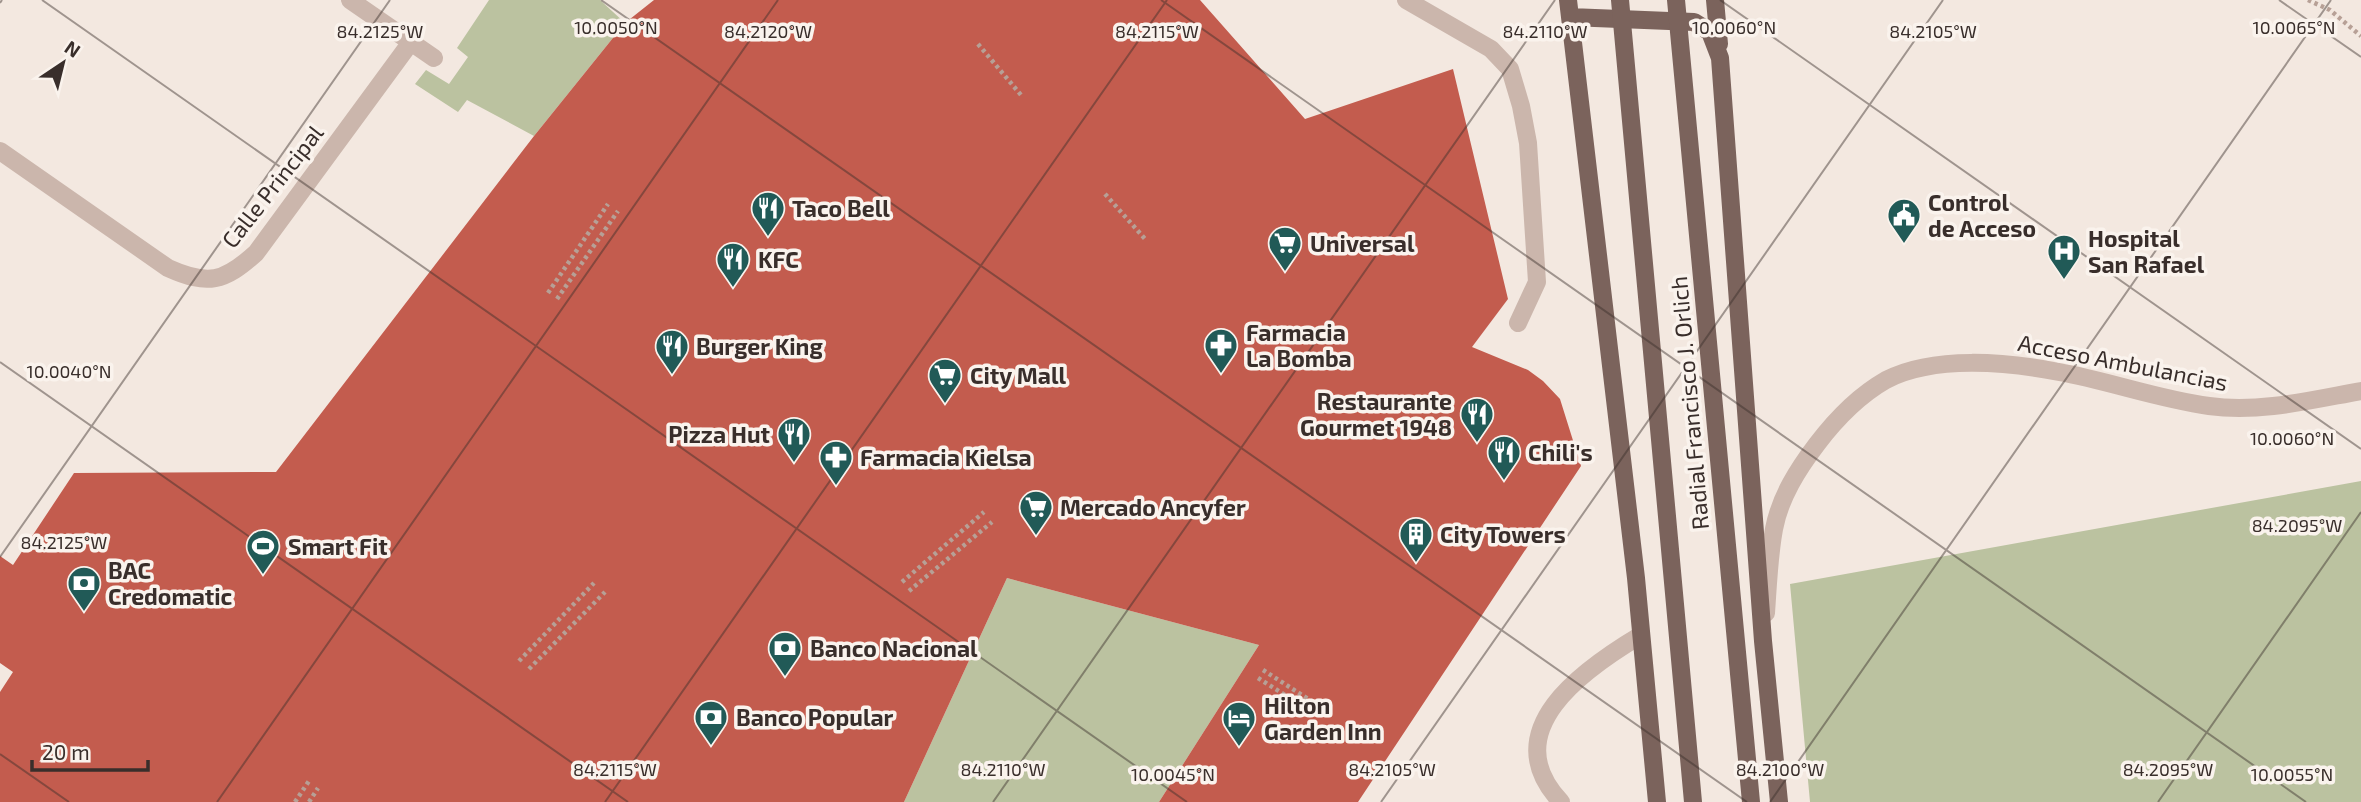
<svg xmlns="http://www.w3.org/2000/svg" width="2361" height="802" font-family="'Exo 2',sans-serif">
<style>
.green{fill:#bbc2a0}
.building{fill:#c35c4e}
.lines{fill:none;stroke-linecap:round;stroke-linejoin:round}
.path{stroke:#b7a096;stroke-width:4.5;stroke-dasharray:3.5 3.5;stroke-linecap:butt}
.minor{stroke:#cbb6ac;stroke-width:18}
.major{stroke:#7b635c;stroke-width:18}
.major-bridge{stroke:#7b635c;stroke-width:18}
.ticks{fill:none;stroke:#392e2b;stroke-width:2;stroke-opacity:0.45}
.labels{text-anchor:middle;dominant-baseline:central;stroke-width:7;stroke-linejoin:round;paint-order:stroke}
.street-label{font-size:23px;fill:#392e2b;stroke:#faf3ed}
.poi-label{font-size:23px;font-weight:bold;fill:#392e2b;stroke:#faf3ed;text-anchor:start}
.ticks-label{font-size:18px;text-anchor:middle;fill:#392e2b;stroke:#faf3ed;stroke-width:7;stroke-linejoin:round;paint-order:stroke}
</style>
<rect width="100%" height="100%" fill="#f3e8e0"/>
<path class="green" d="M489 0H600L625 23 534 136 467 100 458 112 415 84 426 70 449 84 468 57 457 48Z
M2361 481V802H1810L1790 584Z
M1007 578 1259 645 1159 802H904Z"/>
<path class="building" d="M654 0H1200L1305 119 1453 69 1508 299 1472 347 1528 370 1543 381 1560 399 1581 466 1358 802H1159L1259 645 1007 578 904 802H0V692L13 672 0 663V556L13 565 74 473 276 472 534 136 625 23Z"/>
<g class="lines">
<path class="path" d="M2308 0 2330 10 2361 36
M978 44 1021 95
M1105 194 1146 240
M548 293 608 204
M557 299 618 211
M902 582 984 512
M909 591 992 522
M519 661 594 583
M529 669 605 592
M1263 670 1316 704
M1258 678 1312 712
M295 802 309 781
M309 802 318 788"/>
<path class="minor" d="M350 0 434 58
M1406 0 1491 49 1510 69 1521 106 1528 143 1537 282 1518 323
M0 151 168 268C208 286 224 282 256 253L411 42
M1766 613C1768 585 1769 556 1774 529 1780 497 1798 469 1817 444 1836 419 1858 396 1886 380 1934 355 2008 362 2059 372 2109 381 2158 399 2209 406 2260 413 2311 400 2361 391
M1561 802C1494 731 1584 669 1641 635"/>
<path class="major" d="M1568 0 1636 578 1657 802
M1715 0 1719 44
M1570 17 1694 22 1710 32 1720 58 1763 641 1779 802"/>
<path class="major-bridge" d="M1620 0 1693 802
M1676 0 1751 802"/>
</g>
<path class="ticks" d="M42 0 1187 802M601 0 1747 802M1161 0 2306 802M1720 0 2361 449M2279 0 2361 57M0 3 2 0M0 362 628 802M0 557 390 0M0 754 69 802M217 802 778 0M605 802 1167 0M993 802 1555 0M1381 802 1943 0M1770 802 2331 0M2158 802 2361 512"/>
<defs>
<symbol id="restaurant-pin" viewBox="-11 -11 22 30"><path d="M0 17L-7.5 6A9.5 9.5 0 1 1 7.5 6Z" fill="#215a57" stroke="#faf3ed"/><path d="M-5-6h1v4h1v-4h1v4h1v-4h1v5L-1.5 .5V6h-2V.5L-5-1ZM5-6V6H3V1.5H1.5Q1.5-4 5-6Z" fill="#fff"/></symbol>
<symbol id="civic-pin" viewBox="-11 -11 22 30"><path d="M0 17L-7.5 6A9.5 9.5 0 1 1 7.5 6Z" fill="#215a57" stroke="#faf3ed"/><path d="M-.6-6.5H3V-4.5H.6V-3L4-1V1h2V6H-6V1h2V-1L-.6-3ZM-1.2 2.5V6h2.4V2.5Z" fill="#fff"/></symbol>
<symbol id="supermarket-pin" viewBox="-11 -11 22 30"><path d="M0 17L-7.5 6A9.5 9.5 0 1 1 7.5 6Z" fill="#215a57" stroke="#faf3ed"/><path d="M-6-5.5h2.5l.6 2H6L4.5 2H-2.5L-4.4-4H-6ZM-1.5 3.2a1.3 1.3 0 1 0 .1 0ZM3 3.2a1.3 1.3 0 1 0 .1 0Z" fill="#fff"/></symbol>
<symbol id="hospital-pin" viewBox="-11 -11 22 30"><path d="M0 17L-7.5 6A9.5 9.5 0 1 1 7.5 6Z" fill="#215a57" stroke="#faf3ed"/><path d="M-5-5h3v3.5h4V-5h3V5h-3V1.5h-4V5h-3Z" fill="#fff"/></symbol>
<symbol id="pharmacy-pin" viewBox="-11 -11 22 30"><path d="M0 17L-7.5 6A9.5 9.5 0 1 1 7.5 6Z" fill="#215a57" stroke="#faf3ed"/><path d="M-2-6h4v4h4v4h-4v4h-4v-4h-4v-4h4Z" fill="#fff"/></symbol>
<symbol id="building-pin" viewBox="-11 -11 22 30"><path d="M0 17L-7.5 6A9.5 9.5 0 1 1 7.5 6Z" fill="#215a57" stroke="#faf3ed"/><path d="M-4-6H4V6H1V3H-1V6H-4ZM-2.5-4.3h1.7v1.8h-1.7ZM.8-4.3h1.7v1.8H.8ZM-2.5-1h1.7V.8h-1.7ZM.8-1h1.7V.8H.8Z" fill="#fff"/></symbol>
<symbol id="stadium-pin" viewBox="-11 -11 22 30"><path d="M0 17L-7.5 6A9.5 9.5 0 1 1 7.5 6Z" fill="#215a57" stroke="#faf3ed"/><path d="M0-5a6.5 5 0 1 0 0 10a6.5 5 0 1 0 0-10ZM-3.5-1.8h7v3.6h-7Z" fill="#fff"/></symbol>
<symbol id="bank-pin" viewBox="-11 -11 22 30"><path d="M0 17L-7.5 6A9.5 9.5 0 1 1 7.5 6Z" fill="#215a57" stroke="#faf3ed"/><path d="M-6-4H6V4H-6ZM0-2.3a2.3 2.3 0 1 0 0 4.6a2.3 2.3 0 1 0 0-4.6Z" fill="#fff"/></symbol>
<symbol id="hotel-pin" viewBox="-11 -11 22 30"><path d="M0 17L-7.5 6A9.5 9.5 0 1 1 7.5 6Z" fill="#215a57" stroke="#faf3ed"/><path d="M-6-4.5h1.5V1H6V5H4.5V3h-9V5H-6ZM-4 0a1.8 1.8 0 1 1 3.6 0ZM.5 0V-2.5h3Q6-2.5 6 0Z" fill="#fff"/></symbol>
</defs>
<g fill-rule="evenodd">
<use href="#restaurant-pin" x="749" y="189" width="38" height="52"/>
<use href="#civic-pin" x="1885" y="196" width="38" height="52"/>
<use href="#supermarket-pin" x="1266" y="224" width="38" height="52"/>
<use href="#hospital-pin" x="2045" y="232" width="38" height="52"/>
<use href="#restaurant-pin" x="714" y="240" width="38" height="52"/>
<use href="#pharmacy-pin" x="1202" y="326" width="38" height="52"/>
<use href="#restaurant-pin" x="653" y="327" width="38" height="52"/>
<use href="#supermarket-pin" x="926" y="356" width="38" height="52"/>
<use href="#restaurant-pin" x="1458" y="395" width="38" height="52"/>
<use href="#restaurant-pin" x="775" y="415" width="38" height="52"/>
<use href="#restaurant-pin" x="1485" y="433" width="38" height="52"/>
<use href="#pharmacy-pin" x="817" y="438" width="38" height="52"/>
<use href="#supermarket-pin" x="1017" y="488" width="38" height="52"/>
<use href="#building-pin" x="1397" y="515" width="38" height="52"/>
<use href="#stadium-pin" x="244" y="527" width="38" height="52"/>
<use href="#bank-pin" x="65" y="564" width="38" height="52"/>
<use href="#bank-pin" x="766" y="629" width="38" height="52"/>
<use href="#bank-pin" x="692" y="698" width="38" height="52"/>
<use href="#hotel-pin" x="1220" y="699" width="38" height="52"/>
</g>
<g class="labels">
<g class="street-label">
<text transform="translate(272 186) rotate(-52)">Calle Principal</text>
<text transform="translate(2123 362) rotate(11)">Acceso Ambulancias</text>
<text transform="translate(1689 403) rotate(-95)">Radial Francisco J. Orlich</text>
</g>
<g class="poi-label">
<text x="1928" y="202">Control<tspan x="1928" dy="26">de Acceso</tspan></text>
<text x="792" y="208">Taco Bell</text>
<text x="2088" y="238">Hospital<tspan x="2088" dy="26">San Rafael</tspan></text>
<text x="1310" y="243">Universal</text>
<text x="758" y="259">KFC</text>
<text x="1246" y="332">Farmacia<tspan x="1246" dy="26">La Bomba</tspan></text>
<text x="696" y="346">Burger King</text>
<text x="970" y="375">City Mall</text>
<text x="1452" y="401" text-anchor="end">Restaurante<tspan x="1452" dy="26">Gourmet 1948</tspan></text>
<text x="770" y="434" text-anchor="end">Pizza Hut</text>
<text x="1528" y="452">Chili's</text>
<text x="860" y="457">Farmacia Kielsa</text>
<text x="1060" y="507">Mercado Ancyfer</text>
<text x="1440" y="534">City Towers</text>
<text x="288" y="546">Smart Fit</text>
<text x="108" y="570">BAC<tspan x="108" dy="26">Credomatic</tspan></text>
<text x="810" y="648">Banco Nacional</text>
<text x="1264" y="705">Hilton<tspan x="1264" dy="26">Garden Inn</tspan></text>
<text x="736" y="717">Banco Popular</text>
</g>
</g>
<g class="ticks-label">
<text x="2294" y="34">10.0065°N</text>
<text x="616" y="34">10.0050°N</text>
<text x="1734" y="34">10.0060°N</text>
<text x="380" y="38">84.2125°W</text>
<text x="768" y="38">84.2120°W</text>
<text x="1157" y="38">84.2115°W</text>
<text x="1545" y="38">84.2110°W</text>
<text x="1933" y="38">84.2105°W</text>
<text x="69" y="378">10.0040°N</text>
<text x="2292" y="445">10.0060°N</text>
<text x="2297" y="532">84.2095°W</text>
<text x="64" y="549">84.2125°W</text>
<text x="615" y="776">84.2115°W</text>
<text x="1003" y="776">84.2110°W</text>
<text x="1392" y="776">84.2105°W</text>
<text x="1780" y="776">84.2100°W</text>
<text x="2168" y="776">84.2095°W</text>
<text x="1173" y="781">10.0045°N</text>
<text x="2292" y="781">10.0055°N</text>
</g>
<g transform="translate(63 63) rotate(35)" stroke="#faf3ed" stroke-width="5" paint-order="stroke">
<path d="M0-5L12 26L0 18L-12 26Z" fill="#392e2b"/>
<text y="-10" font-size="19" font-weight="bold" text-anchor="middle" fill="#392e2b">N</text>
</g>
<path d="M32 760v10h116v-10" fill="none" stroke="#392e2b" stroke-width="3.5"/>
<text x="42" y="760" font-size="21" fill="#392e2b" stroke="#faf3ed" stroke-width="5" paint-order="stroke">20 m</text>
</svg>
